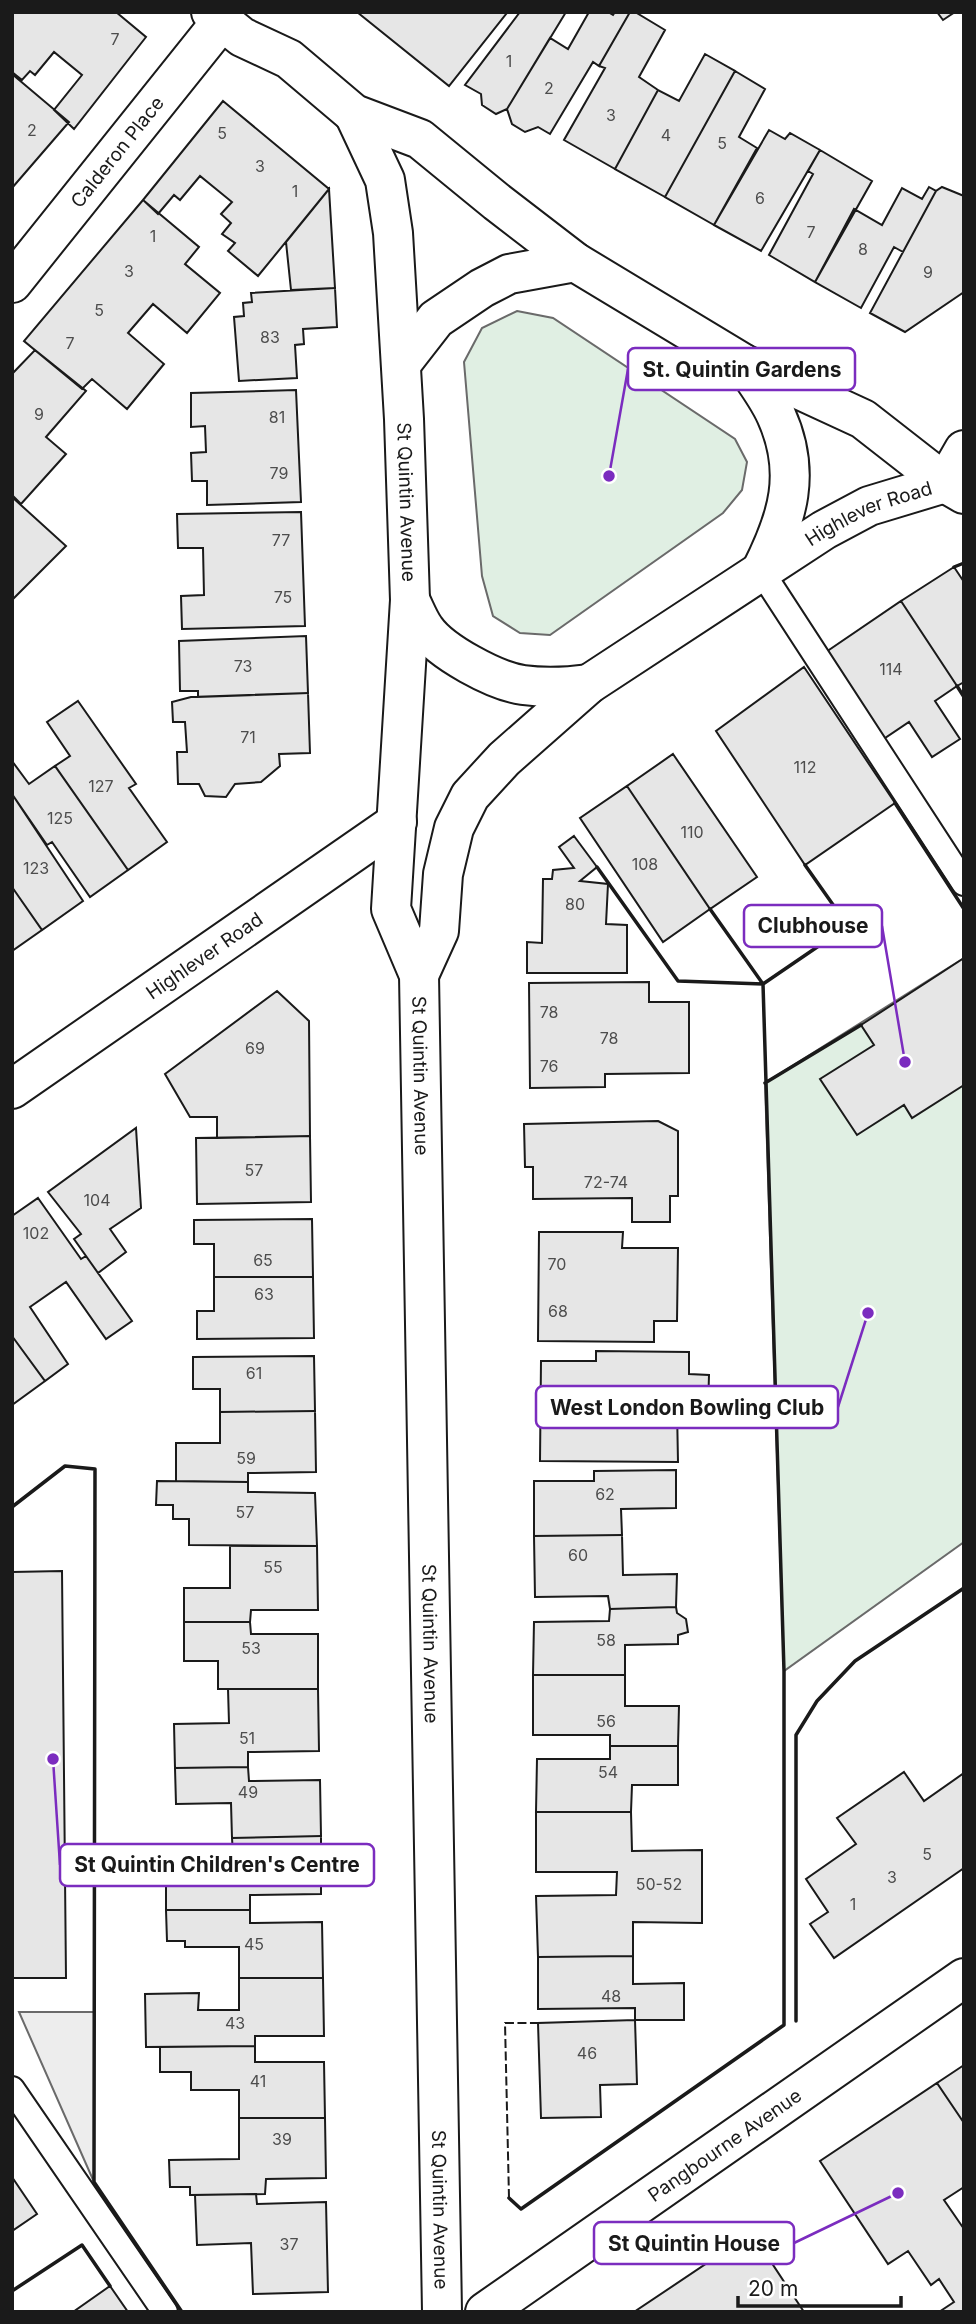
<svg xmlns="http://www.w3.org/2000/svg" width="976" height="2324" font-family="Inter,sans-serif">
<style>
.green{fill:#e0efe3;stroke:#6a6a6a;stroke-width:2}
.parking{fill:#ededed;stroke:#6a6a6a;stroke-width:2}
.building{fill:#e6e6e6;stroke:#1a1a1a;stroke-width:2}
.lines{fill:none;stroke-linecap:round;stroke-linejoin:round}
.lane-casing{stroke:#1a1a1a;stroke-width:28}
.street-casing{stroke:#1a1a1a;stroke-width:42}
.secondary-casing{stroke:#1a1a1a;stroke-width:42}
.lane{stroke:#fff;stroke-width:24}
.street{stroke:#fff;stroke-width:38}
.secondary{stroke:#fff;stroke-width:38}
.fence{stroke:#1a1a1a;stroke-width:2;stroke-dasharray:9 3.5;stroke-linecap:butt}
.wall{stroke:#1a1a1a;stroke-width:3.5}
.labels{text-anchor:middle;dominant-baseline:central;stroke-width:5;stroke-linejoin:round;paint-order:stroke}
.number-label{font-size:16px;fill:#4d4d4d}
.street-label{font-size:19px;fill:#1a1a1a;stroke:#fff}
.leader{fill:none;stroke:#7b2cbf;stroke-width:2.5}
.callout-dot{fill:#7b2cbf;stroke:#fff;stroke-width:2.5}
.callout{fill:#fff;stroke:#7b2cbf;stroke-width:2.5}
.callout-label{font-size:21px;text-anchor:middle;font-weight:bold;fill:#1a1a1a}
</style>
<rect width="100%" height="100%" fill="#fff"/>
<path class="green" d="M517 311 553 318 735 439 747 462 742 490 723 513 550 635 520 633 493 616 482 576 464 362 482 328Z
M964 958V1542L784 1671 765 1083Z"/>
<path class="parking" d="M19 2012H94V2182Z"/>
<path class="building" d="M12 12H116L146 37 74 129 54 110 82 75 54 52 35 75 30 71 22 80 12 72Z
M357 12H504L506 14 449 86Z
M520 12H566L507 109 496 114 482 105 481 94 465 85Z
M589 12H608L613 15 615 12H630L599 66 593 62 550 134 538 127 525 132 512 124 507 109 550 38 568 49Z
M630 12H635L665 30 639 77 658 90 615 169 564 140 605 68 599 66Z
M937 12H955L943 20Z
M705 54 735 71 665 197 615 169 658 90 679 101Z
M735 71 765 89 739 137 757 148 714 225 665 197Z
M12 74 69 122 12 188Z
M223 101 329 189 258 276 228 251 235 243 222 234 231 223 221 214 232 202 200 176 180 200 174 195 158 214 143 200Z
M769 130 785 139 790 133 820 150 761 251 714 225Z
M820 150 872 181 815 282 769 255 813 174 808 171Z
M929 187 936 191 903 252 894 247 861 308 815 282 854 209 882 225 902 188 922 199Z
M942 187 964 196V292L905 332 870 313 936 191Z
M329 189 335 288 291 290 286 242Z
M143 200 199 247 185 264 220 293 187 333 153 304 128 333 164 364 127 409 92 379 82 389 24 341Z
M335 288 337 327 303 329 304 344 295 345 297 378 239 381 234 317 244 316 243 303 252 302 251 293Z
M35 350 86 391 46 437 66 454 21 504 12 495V374Z
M296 390 301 502 207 505V481H192L191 453 206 452 205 426 191 427V393Z
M12 497 66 546 12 600Z
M301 512 305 626 182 629 181 596 204 595 203 548H178L177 514Z
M954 567 964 582V682L957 686 901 601Z
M901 601 957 686 935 701 960 739 932 757 909 722 882 740 826 652Z
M306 636 308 693 198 697V691H180L179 641Z
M804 667 895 803 805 865 716 731Z
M308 693 310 753 279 754 280 766 261 782 235 784 226 797 205 796 199 784H178L177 752H187L185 722H173L172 702 191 697Z
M78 701 136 784 129 788 167 842 128 870 55 766 70 756 47 722Z
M673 754 757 877 710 909 627 786Z
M12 761 29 784 55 766 128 870 90 897 52 842 47 845 12 794Z
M627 786 710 909 663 942 580 818Z
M12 794 83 901 42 930 12 887Z
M574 836 597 867 580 881 608 884 606 924 627 925V973H527V942L542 943 543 879H552L553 870 574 868 559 847Z
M12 887 42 930 12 951Z
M964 958V1085L912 1118 904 1105 857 1135 820 1079 874 1045 861 1025Z
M649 982V1002H689V1073L605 1074V1087L530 1088 529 983Z
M277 991 309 1021 310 1136 217 1138V1117H190L165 1074Z
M658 1121 678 1131V1196H670V1222H632V1198L533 1199V1167H525L524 1124Z
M136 1128 141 1208 110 1229 126 1252 98 1273 74 1239 81 1234 48 1192Z
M310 1136 311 1202 197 1204 196 1138Z
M38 1198 81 1259 86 1256 132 1321 106 1339 66 1282 30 1307 68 1364 45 1381 12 1336V1216Z
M312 1219 313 1277H214V1244H194V1220Z
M539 1232H623L622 1248H678L677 1321H654V1342L538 1341Z
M214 1277H313L314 1338 197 1339V1311H214Z
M12 1336 45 1381 12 1405Z
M596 1351 689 1352V1374L709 1375 708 1409H677L678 1462 540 1461 541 1361H596Z
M314 1356 315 1411 220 1412V1389H193V1357Z
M315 1411 316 1472 248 1473V1482L176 1481V1443H220V1412Z
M676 1470V1508L621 1509 622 1535 534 1536V1481H594V1471Z
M157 1481 248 1482V1492L315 1493 317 1546 189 1545V1519H173V1505H156Z
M622 1535 623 1575 677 1574 676 1607 610 1609 608 1596 535 1597 534 1536Z
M230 1546H317L318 1610H251L250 1622H184V1588H230Z
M62 1571 66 1978H12V1572Z
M676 1607 677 1613 686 1619 688 1632 678 1635V1644L625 1645V1675H533L534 1622 609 1621 610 1609Z
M184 1622H250L251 1634H318V1689H218V1661H184Z
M533 1675H625V1706H679L678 1746H610V1735H533Z
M228 1689H318L319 1751 248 1752V1767L175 1768 174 1724 229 1723Z
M610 1746H678V1785H632L631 1812H536L537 1759H610Z
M248 1767 249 1781 320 1780 321 1836 232 1838 231 1803 176 1804 175 1768Z
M904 1772 924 1801 964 1773V1868L834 1958 810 1924 828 1912 806 1879 856 1844 837 1818Z
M536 1812H631L632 1851 702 1850V1923L633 1922V1956L538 1957 536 1896 616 1895 617 1872H536Z
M321 1836V1894L250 1895V1910H166V1871H234L232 1838Z
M166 1910H250V1923L322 1922 323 1978H239V1947H185V1941H167Z
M633 1956V1984L684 1983V2020H635V2008L538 2009V1957Z
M239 1978H323L324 2036H255V2046L146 2047 145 1994 199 1993 198 2010H239Z
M635 2020 637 2084 600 2085 601 2117 541 2118 538 2023Z
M255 2046V2062H324L325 2118H239V2090H191V2072H160V2047Z
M964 2065V2123L937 2083Z
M937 2083 964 2123V2187L944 2200 964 2229V2312H939L954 2302 939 2279 931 2285 908 2251 888 2264 820 2161Z
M239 2118H325L326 2178 266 2179 265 2194 190 2195V2187H170L169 2160 239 2159Z
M12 2177 37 2214 12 2231Z
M256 2194 257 2204 326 2202 328 2292 253 2294 251 2243 197 2245 195 2195Z
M752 2233 804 2312H634Z
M110 2286 128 2312H73Z"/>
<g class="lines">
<defs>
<path id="lane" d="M761 571 964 883
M12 2089 165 2312"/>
<g id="street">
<path id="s1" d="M12 283 221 22"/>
<path d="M945 483 964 450"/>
<path id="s2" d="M12 1089 397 822"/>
<path id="s3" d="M485 2312 964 1978"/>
</g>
<g id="secondary">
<path d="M211 12 242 37 289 59 354 114 420 139 497 202 575 262 744 364 863 419 945 483 964 494"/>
<path id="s4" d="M354 114 385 180 393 233 404 419 410 600 391 909 419 975 442 2312"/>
<path d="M401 364 436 319 482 288 509 274 575 262"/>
<path d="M744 364C755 380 768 397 776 415 802 472 788 518 761 571"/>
<path d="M410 600C415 610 419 621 425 629 441 652 495 681 523 685 546 688 566 687 589 684"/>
<path id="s5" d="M419 975 439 931 443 874 454 828 470 796 504 759 589 684 824 530 869 506 945 483"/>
</g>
</defs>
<use href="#lane" class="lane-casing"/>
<use href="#street" class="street-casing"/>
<use href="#secondary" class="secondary-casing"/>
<use href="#lane" class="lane"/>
<use href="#street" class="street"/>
<use href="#secondary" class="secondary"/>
<path class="fence" d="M509 2198 505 2023H538"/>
<path class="wall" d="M954 567 964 563
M957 686 964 697
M895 803 964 909
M597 867 678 981 763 984
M710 909 763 984
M765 1083 861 1025
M12 1507 65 1466 95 1469 94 2182 182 2312
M796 2021V1735L817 1701 855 1661 964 1588
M509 2198 521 2209 784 2025V1671L763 984 848 926 805 865
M12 2291 82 2245 110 2286"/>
</g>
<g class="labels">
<g class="number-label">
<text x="115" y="39">7</text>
<text x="509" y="61">1</text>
<text x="549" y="88">2</text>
<text x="611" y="115">3</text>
<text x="32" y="130">2</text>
<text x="222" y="133">5</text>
<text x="666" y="135">4</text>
<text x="722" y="143">5</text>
<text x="260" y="166">3</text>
<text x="295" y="191">1</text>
<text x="760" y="198">6</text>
<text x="811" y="232">7</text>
<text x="153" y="236">1</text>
<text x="863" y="249">8</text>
<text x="129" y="271">3</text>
<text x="928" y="272">9</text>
<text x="99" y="310">5</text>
<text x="270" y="337">83</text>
<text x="70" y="343">7</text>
<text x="39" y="414">9</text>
<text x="277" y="417">81</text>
<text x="279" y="473">79</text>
<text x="281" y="540">77</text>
<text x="283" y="597">75</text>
<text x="243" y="666">73</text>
<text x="891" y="669">114</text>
<text x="248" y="737">71</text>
<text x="805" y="767">112</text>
<text x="101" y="786">127</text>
<text x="60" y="818">125</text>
<text x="692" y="832">110</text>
<text x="645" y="864">108</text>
<text x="36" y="868">123</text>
<text x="575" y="904">80</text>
<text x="549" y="1012">78</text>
<text x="609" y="1038">78</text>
<text x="255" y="1048">69</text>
<text x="549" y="1066">76</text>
<text x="254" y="1170">57</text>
<text x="606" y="1182">72-74</text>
<text x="97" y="1200">104</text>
<text x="36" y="1233">102</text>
<text x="263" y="1260">65</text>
<text x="557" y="1264">70</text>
<text x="264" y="1294">63</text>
<text x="558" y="1311">68</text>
<text x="254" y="1373">61</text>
<text x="246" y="1458">59</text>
<text x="605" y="1494">62</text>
<text x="245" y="1512">57</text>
<text x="578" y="1555">60</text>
<text x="273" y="1567">55</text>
<text x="606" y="1640">58</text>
<text x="251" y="1648">53</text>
<text x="606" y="1721">56</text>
<text x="247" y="1738">51</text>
<text x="608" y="1772">54</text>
<text x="248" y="1792">49</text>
<text x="927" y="1854">5</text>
<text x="892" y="1877">3</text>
<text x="659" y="1884">50-52</text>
<text x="853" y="1904">1</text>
<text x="254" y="1944">45</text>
<text x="611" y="1996">48</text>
<text x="235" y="2023">43</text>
<text x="587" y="2053">46</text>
<text x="258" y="2081">41</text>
<text x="282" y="2139">39</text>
<text x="289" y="2244">37</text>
</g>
<g class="street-label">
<text stroke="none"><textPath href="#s1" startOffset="168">Calderon Place</textPath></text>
<text stroke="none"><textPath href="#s4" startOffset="396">St Quintin Avenue</textPath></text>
<text stroke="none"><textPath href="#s5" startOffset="681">Highlever Road</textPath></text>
<text stroke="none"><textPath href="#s2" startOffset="234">Highlever Road</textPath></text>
<text stroke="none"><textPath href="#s4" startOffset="976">St Quintin Avenue</textPath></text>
<text stroke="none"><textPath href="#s4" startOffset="1544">St Quintin Avenue</textPath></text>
<text stroke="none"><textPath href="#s3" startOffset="292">Pangbourne Avenue</textPath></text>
<text stroke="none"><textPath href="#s4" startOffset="2110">St Quintin Avenue</textPath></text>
</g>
</g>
<path class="leader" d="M609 476L628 369M905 1062L882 926M868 1313L838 1407M53 1759L60 1865M898 2193L794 2243"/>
<g class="callout-dot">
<circle cx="609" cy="476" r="7"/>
<circle cx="905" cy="1062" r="7"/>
<circle cx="868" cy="1313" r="7"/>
<circle cx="53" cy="1759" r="7"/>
<circle cx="898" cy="2193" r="7"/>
</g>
<g class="callout">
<rect x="628" y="348" width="227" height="42" rx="7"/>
<rect x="744" y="905" width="138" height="42" rx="7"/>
<rect x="536" y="1386" width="302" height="42" rx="7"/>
<rect x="60" y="1844" width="314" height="42" rx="7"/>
<rect x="594" y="2222" width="200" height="42" rx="7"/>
</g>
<g class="callout-label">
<text x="742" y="377">St. Quintin Gardens</text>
<text x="813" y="933">Clubhouse</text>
<text x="687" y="1415">West London Bowling Club</text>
<text x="217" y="1872">St Quintin Children's Centre</text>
<text x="694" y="2251">St Quintin House</text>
</g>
<rect width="976" height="2324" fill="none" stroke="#1a1a1a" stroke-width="28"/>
<path d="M738 2296v10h163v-10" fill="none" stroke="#1a1a1a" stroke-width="3.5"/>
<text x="748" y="2296" font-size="21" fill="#1a1a1a" stroke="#ffffff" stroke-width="5" paint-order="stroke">20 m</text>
</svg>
